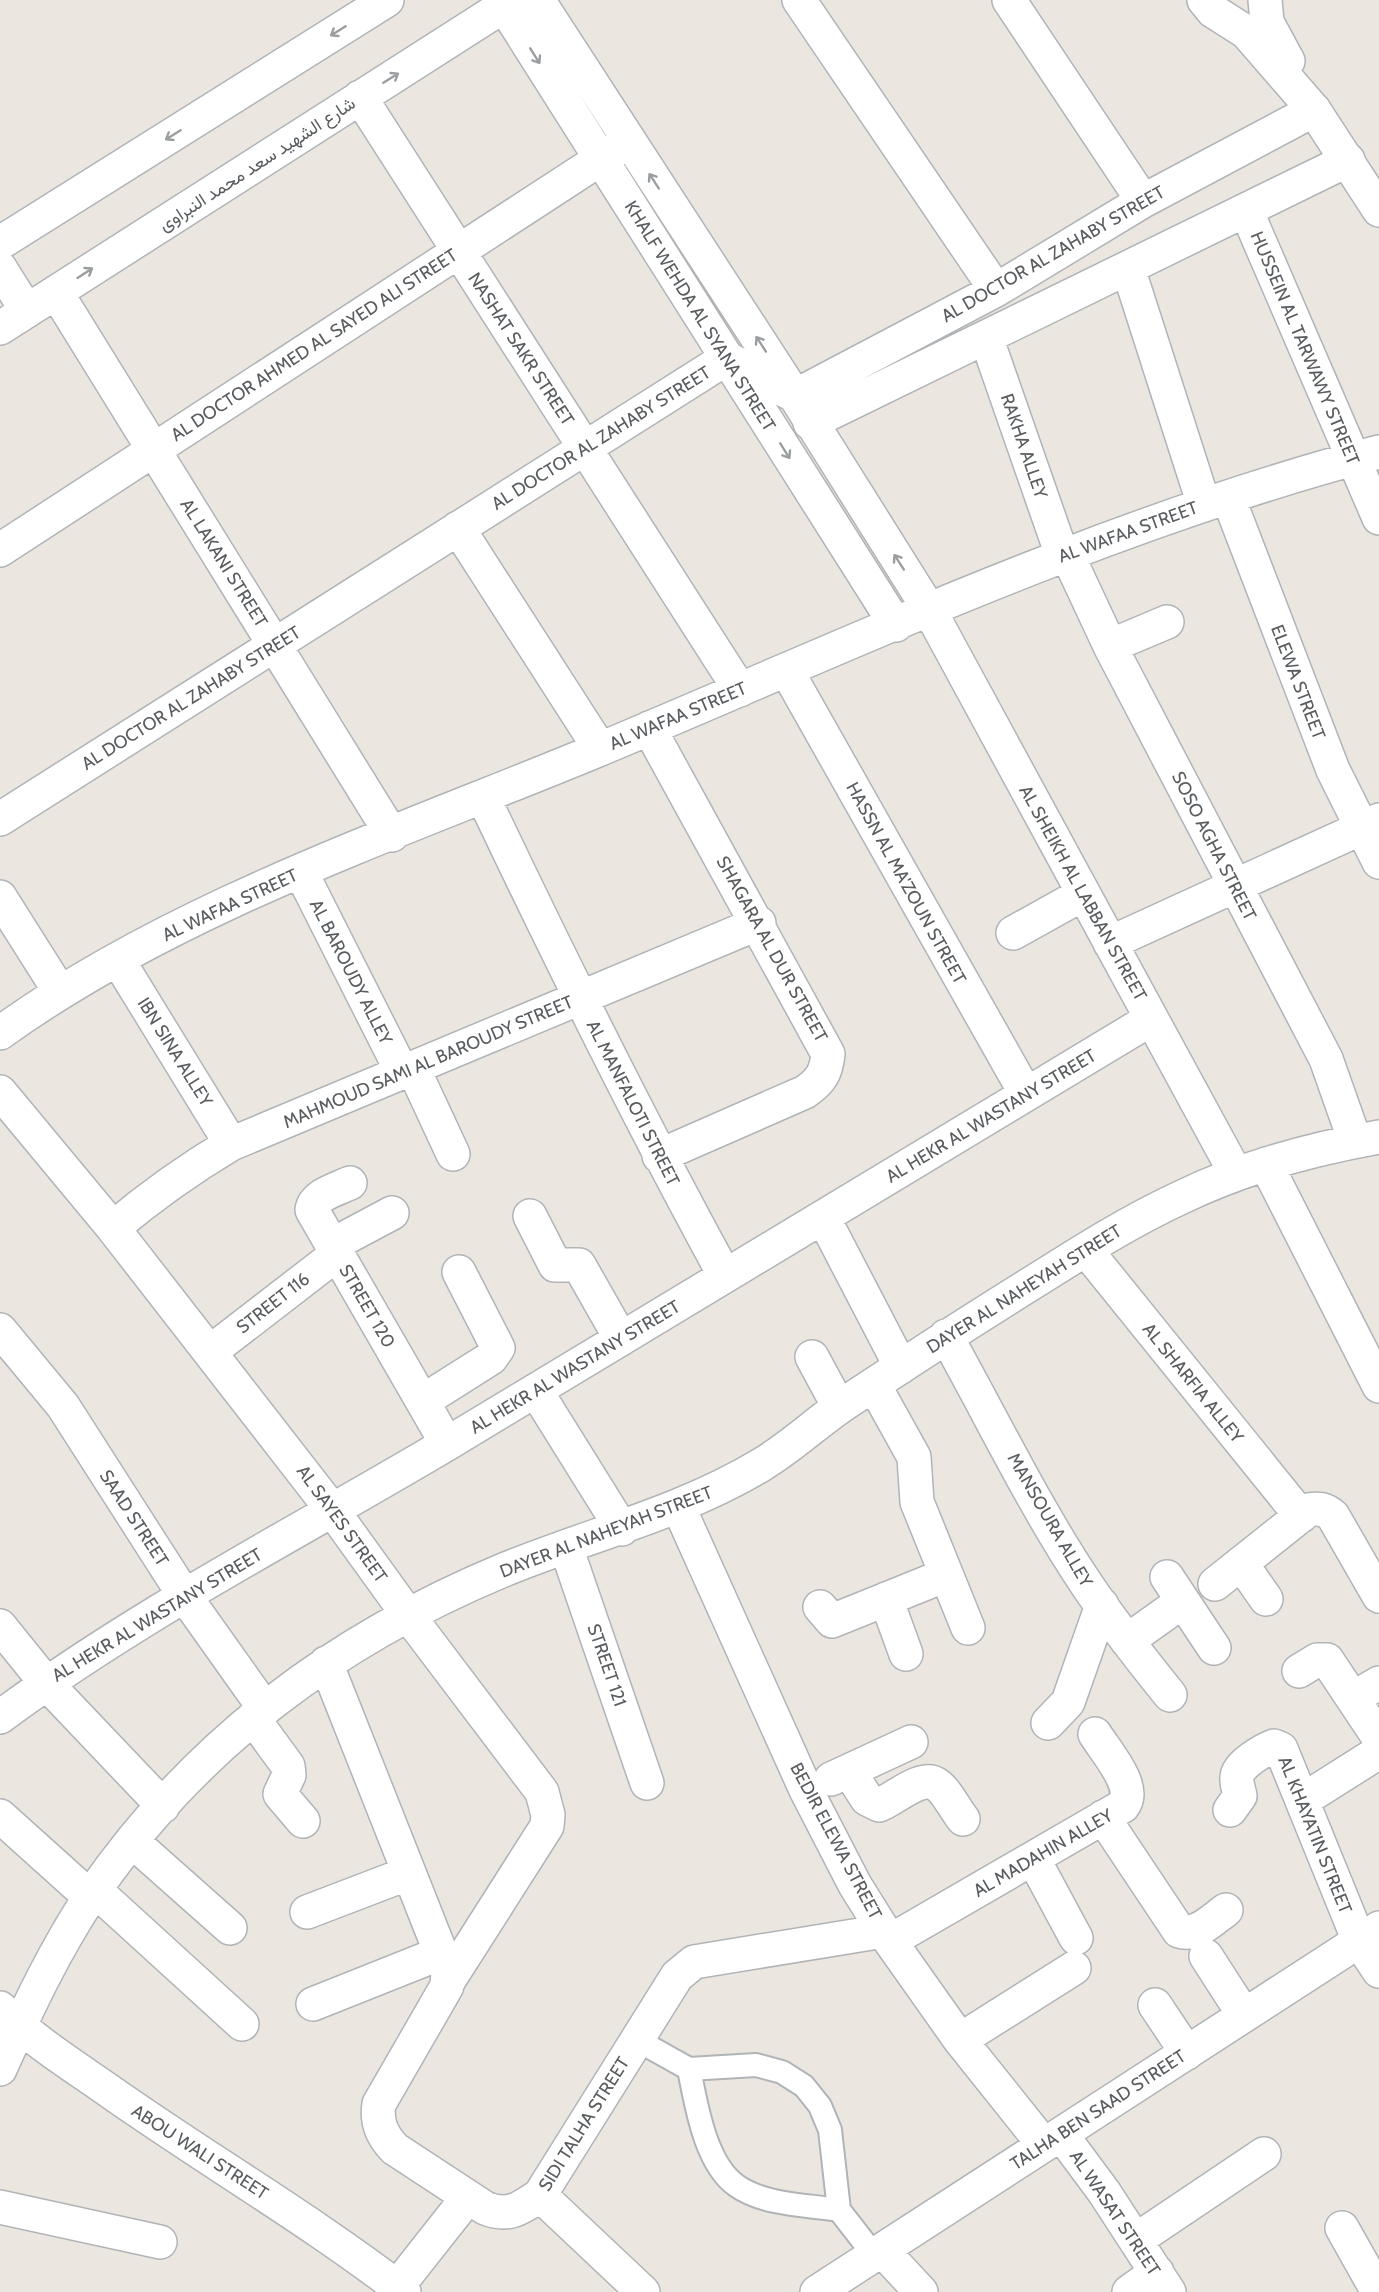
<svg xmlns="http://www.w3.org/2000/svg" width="1379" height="2292" font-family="Cabin,Vazirmatn,sans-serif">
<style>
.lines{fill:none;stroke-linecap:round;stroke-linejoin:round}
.service-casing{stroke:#b1b4b7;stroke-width:26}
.minor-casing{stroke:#b1b4b7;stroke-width:36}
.tertiary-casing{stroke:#b1b4b7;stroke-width:36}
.service{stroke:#fff;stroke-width:22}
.minor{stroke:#fff;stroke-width:33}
.tertiary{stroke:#fff;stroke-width:33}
.oneway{stroke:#9b9ea0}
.labels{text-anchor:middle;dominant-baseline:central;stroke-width:6;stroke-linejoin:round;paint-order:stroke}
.street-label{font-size:18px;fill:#595d60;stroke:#fff}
</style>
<rect width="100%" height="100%" fill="#ebe7e0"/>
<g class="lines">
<defs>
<path id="service" d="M637 2040 689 2069 756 2065 782 2072 804 2086 820 2106 830 2130 839 2210 874 2255
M689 2069C696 2104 705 2164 737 2186 764 2205 807 2205 839 2210"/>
<path id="minor" d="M538 0 795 396 930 611 1236 1174
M799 0 996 290
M1009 0 1143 201
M504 6 896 625
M360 97 740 690
M1246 210 1379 518
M0 243 387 0
M0 268 27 311
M1128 268 1204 505
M56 292 392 835
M0 328 513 0
M986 337 1062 555
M810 423 1348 160
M1228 497 1333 770 1379 862
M458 528 600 749
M0 550 628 141
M1067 554 1110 646 1326 1059 1355 1141
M1110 646 1167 622
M787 671 1026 1094
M649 728 828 1054C826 1073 821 1081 805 1092L659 1156
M483 797C560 959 639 1119 725 1276
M0 819 727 358 795 396 996 290 1143 201 1314 110
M301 872 402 1072
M0 897 60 992
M1013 933 1083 894
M1110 943 1379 820
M118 960 231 1144
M0 1033C175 907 400 832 598 750 855 642 1109 523 1379 452
M413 1068 453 1154
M0 1092 113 1228 333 1511 408 1615 542 1792 548 1815 547 1826 449 1980
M1266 1164 1379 1386
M350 1183C337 1189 314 1195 312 1210L447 1444
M530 1216 555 1265H579L621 1339
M823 1217 901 1367
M113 1228C151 1196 189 1169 231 1144L759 923
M332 1245 392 1213
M1086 1250 1301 1516
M0 1330 63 1406 184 1595 265 1709
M946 1336C992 1418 1033 1504 1085 1582 1111 1621 1140 1658 1170 1695
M210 1352 337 1254
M812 1357 839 1407
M874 1385 914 1457 917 1502 968 1628
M536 1391 622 1529
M423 1401 491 1358 498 1348 459 1272
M679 1508 806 1790 855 1885 890 1941 960 2040 1044 2145
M566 1547 647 1783
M1241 1563 1266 1599
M1167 1577 1214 1648
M1215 1584 1308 1510C1319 1508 1325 1509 1333 1516L1379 1596
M886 1599 906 1654
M820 1607 832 1621 946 1575
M0 1626 46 1683 163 1806
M1127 1641 1183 1601
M326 1663 448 1971 447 1986 379 2104C376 2122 382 2136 395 2149L485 2208C509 2218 521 2208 540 2195L677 1976 694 1962 884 1931
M1299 1671 1317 1660H1327L1379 1738
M1353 1698 1379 1683
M0 1717C142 1612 299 1532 450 1442 685 1302 918 1160 1151 1019
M253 1718 288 1766 289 1775 280 1794 303 1821
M1048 1723 1068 1702 1102 1605
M849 1771 867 1799 879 1805C893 1800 922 1774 936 1784 946 1790 955 1809 963 1819
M831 1779 911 1742
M1303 1800 1379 1752
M1230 1810 1240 1796C1239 1790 1236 1783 1237 1777 1238 1764 1264 1750 1274 1746L1281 1749 1359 1941 1379 1971
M0 1816 90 1897
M1103 1817 1179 1931C1196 1937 1212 1920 1226 1910
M132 1841 230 1928
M1034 1860 1076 1938
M95 1890 242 2024
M307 1912 409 1873
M890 1941 1123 1806C1138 1787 1106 1752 1095 1734
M1206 1956 1244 2015
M313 2004 441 1953
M1155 2005 1187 2053
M0 2008C31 2039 69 2063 105 2088 204 2158 309 2219 404 2292
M960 2040 1074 1968
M0 2069C27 2009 55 1949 92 1894 197 1742 337 1639 506 1569 592 1534 681 1513 761 1465 791 1447 816 1423 844 1404 909 1361 974 1319 1040 1278 1086 1249 1132 1220 1182 1197 1244 1167 1312 1149 1379 1137
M1061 2134 1104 2192 1169 2292
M540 2195 643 2292
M0 2207 160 2242
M1342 2228 1378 2292
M1136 2240 1264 2154
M882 2250 921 2292
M397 2287 468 2197
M817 2292 1379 1928
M1129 2292 1157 2272"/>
<path id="tertiary" d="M1204 0 1213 11 1246 32 1314 110 1379 210
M1265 0 1267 22 1288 61"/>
</defs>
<use href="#service" class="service-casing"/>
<use href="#minor" class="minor-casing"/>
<use href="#tertiary" class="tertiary-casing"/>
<use href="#service" class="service"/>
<use href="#minor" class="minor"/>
<use href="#tertiary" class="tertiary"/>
</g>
<defs><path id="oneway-shaft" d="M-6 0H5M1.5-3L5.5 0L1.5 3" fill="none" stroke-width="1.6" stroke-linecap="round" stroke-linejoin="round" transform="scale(1.5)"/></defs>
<g class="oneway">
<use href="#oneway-shaft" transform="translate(338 31) rotate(148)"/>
<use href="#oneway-shaft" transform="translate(535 56) rotate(58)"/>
<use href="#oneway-shaft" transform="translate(391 78) rotate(-32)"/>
<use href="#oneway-shaft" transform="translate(173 135) rotate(148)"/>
<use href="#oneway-shaft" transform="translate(654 181) rotate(-123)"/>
<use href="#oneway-shaft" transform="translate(85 273) rotate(-33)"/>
<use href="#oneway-shaft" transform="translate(761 344) rotate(-123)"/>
<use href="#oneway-shaft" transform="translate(785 451) rotate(58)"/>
<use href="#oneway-shaft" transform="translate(899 562) rotate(-123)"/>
</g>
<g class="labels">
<g class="street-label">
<text transform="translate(257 164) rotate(-33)">شارع الشهيد سعد محمد النبراوى</text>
<text transform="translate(1053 254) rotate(-30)">AL DOCTOR AL ZAHABY STREET</text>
<text transform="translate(700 316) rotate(58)">KHALF WEHDA AL SYANA STREET</text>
<text transform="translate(314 345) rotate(-33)">AL DOCTOR AHMED AL SAYED ALI STREET</text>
<text transform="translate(1305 348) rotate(67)">HUSSEIN AL TARWAWY STREET</text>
<text transform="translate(521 349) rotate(57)">NASHAT SAKR STREET</text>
<text transform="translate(601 438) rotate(-32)">AL DOCTOR AL ZAHABY STREET</text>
<text transform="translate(1024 446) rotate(71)">RAKHA ALLEY</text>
<text transform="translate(1128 532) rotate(-20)">AL WAFAA STREET</text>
<text transform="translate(224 563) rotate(58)">AL LAKANI STREET</text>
<text transform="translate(1298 682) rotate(69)">ELEWA STREET</text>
<text transform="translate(191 698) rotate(-32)">AL DOCTOR AL ZAHABY STREET</text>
<text transform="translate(678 716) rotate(-23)">AL WAFAA STREET</text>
<text transform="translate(1214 846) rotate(63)">SOSO AGHA STREET</text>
<text transform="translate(906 883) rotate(61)">HASSN AL MA'ZOUN STREET</text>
<text transform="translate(1083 893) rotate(61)">AL SHEIKH AL LABBAN STREET</text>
<text transform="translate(230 905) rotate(-25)">AL WAFAA STREET</text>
<text transform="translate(772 949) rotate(61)">SHAGARA AL DUR STREET</text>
<text transform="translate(351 972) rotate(63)">AL BAROUDY ALLEY</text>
<text transform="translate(175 1052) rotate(58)">IBN SINA ALLEY</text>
<text transform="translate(428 1062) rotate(-23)">MAHMOUD SAMI AL BAROUDY STREET</text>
<text transform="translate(633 1103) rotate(63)">AL MANFALOTI STREET</text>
<text transform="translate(991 1116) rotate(-31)">AL HEKR AL WASTANY STREET</text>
<text transform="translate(1024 1289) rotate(-32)">DAYER AL NAHEYAH STREET</text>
<text transform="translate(273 1303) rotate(-38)">STREET 116</text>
<text transform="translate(367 1306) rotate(60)">STREET 120</text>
<text transform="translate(575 1367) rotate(-31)">AL HEKR AL WASTANY STREET</text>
<text transform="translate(1193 1383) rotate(51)">AL SHARFIA ALLEY</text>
<text transform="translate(134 1518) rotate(57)">SAAD STREET</text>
<text transform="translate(1050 1520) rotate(60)">MANSOURA ALLEY</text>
<text transform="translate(342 1524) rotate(54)">AL SAYES STREET</text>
<text transform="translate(606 1532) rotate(-21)">DAYER AL NAHEYAH STREET</text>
<text transform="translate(157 1615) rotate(-31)">AL HEKR AL WASTANY STREET</text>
<text transform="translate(607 1665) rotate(71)">STREET 121</text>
<text transform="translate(1315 1835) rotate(68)">AL KHAYATIN STREET</text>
<text transform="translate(836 1841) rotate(62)">BEDIR ELEWA STREET</text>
<text transform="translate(1043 1853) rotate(-30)">AL MADAHIN ALLEY</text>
<text transform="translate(1098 2110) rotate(-33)">TALHA BEN SAAD STREET</text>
<text transform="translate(584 2124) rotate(-58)">SIDI TALHA STREET</text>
<text transform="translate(200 2152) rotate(33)">ABOU WALI STREET</text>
<text transform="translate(1115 2213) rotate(56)">AL WASAT STREET</text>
</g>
</g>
</svg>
